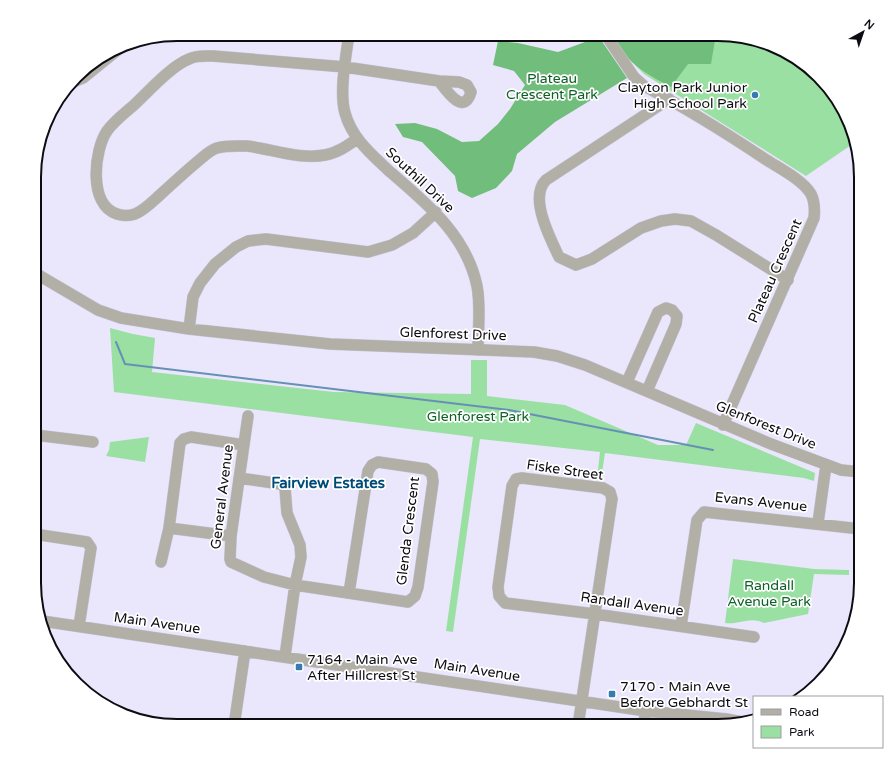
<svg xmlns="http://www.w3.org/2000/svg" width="895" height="760" font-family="'Varela Round',sans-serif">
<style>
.green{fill:#9ae0a2}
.forest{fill:#71bd7b}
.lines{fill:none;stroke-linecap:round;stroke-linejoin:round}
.stream{stroke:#6690b5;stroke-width:2}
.minor-casing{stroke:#c7c3d7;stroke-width:12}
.minor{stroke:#b1afa6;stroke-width:11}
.poi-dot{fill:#367cb1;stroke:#fff;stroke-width:1.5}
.labels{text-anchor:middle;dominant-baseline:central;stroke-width:3.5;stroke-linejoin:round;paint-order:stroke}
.park-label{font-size:14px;fill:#0d6125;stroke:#fff}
.poi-label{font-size:14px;fill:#0e0c13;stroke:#fff;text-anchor:start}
.street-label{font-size:14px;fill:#0e0c13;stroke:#fff}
.neighbourhood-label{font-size:15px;font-weight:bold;fill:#004c79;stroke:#fff}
.rim{fill:none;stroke:#0e0c13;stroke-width:2}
</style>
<rect width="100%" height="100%" fill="#eae6fc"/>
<path class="green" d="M614 34H727L781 49 819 76 846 114 854 143 806 176 644 74 628 58Z
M110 328 133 334 155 338 152 372 334 392 471 394V360H487V396L565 405 658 445H686L696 423 815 473 814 481 804 478 605 453 601 479H597L600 452 480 439 453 632 446 631 473 437 114 392Z
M149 437 145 462 106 456 109 450 110 442Z
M733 559 814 569 849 570V575L814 574 808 614 764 623C750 616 740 625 725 623Z"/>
<path class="forest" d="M595 34H597L627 78 555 122 517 154 512 171 496 188 472 198 458 191 455 176 422 142 403 137 395 124 415 123 437 129 462 142 479 141 498 124 510 109 525 85 514 71 493 65 498 41 518 43 558 52 585 42Z
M618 34H716L711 64H688L671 87C650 76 625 63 616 39Z"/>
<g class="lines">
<path class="stream" d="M116 342 125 364 509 410 713 450"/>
<defs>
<path id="minor" d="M349 34C346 56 339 92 345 113 352 138 370 153 388 170 426 203 466 234 477 286 481 307 478 329 478 350
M605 34 634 77 644 86C686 108 726 133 765 159 779 168 803 180 811 194 815 202 815 209 814 218L723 425
M71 83 83 78 120 48
M669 99 546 180C544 182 542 185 541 188 534 207 551 240 559 257L576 265 592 259 641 228 661 221 675 219 691 221 716 235 788 280
M357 139C347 146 337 153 325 155 300 160 272 149 247 146 237 146 227 145 217 148 210 150 203 157 197 162 185 172 173 183 161 194 153 201 145 210 135 214 129 216 123 216 117 214 88 205 94 150 107 131 114 121 125 113 134 105 148 92 171 66 189 59 196 55 205 56 213 56L345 67 439 81 459 82 467 85 471 92C464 117 446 90 439 81
M35 273 98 310 121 318 189 329 330 344 534 352 557 356 585 365 771 444 841 470 861 472
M189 329 193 297 200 283 215 264 236 247 248 241 266 239 368 252 392 245 413 233 436 212
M627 382 658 312 666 308 672 310 677 316 676 324 647 391
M248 416 231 536 230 559 231 562 264 577 295 585 408 602 415 596 418 587 433 482 432 474 426 469 378 462 372 465 368 471 349 593
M35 435 93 442
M239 478 281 484 285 488 287 513 300 545 301 557 295 585 285 656
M818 523 826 465
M169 528 231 536
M34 534 87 542 91 548 79 626
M861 549V580
M161 562 169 528 180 443 184 439 191 437 244 445
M42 621 646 711 726 719 742 722
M681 626 697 520 704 512 861 529
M234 726 245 651
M578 726 612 499 610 492 603 488 522 478 516 479 512 486 498 587 499 596 505 603 595 614 754 637
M643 726 646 711"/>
</defs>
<use href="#minor" class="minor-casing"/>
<use href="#minor" class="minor"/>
</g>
<g class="poi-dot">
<circle cx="755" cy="95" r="4"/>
<rect x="295" y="663" width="8" height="8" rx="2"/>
<rect x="608" y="690" width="8" height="8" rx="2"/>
</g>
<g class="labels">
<g class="park-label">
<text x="552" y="78">Plateau<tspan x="552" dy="16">Crescent Park</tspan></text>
<text x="478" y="416">Glenforest Park</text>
<text x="769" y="585">Randall<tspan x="769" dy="16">Avenue Park</tspan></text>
</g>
<g class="poi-label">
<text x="747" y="87" text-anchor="end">Clayton Park Junior<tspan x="747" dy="16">High School Park</tspan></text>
<text x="307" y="659">7164 - Main Ave<tspan x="307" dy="16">After Hillcrest St</tspan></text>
<text x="620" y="686">7170 - Main Ave<tspan x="620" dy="16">Before Gebhardt St</tspan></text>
</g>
<g class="street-label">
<text transform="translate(420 180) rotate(43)">Southill Drive</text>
<text transform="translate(775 271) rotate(-66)">Plateau Crescent</text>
<text transform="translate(453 334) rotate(2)">Glenforest Drive</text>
<text transform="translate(766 425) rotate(22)">Glenforest Drive</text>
<text transform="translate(565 470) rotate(8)">Fiske Street</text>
<text transform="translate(222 497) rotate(-83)">General Avenue</text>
<text transform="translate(761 502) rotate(6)">Evans Avenue</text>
<text transform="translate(408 531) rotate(-83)">Glenda Crescent</text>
<text transform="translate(632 604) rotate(8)">Randall Avenue</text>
<text transform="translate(157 623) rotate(8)">Main Avenue</text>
<text transform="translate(477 670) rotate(9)">Main Avenue</text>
</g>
<g class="neighbourhood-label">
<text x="328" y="483">Fairview Estates</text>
</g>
</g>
<path d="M0 0H895V760H0ZM177 41H718A136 136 0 0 1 854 177V583A136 136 0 0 1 718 719H177A136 136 0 0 1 41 583V177A136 136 0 0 1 177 41Z" fill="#fff" fill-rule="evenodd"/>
<path class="rim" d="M177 41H718A136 136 0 0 1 854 177V583A136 136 0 0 1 718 719H177A136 136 0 0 1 41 583V177A136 136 0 0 1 177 41Z"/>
<rect x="753" y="696" width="130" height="52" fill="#ffffff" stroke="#9f9ea1"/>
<rect x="761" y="709" width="20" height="6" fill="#b1afa6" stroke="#9f9ea1"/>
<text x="789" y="716" font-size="12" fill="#0e0c13">Road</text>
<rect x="761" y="726" width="20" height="12" fill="#9ae0a2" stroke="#9f9ea1"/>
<text x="789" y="736" font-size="12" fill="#0e0c13">Park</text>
<g transform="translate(863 32) rotate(40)" stroke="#ffffff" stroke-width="3" paint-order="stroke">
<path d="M0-3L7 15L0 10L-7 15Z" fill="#0e0c13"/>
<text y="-6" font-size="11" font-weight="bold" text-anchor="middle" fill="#0e0c13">N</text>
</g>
</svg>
